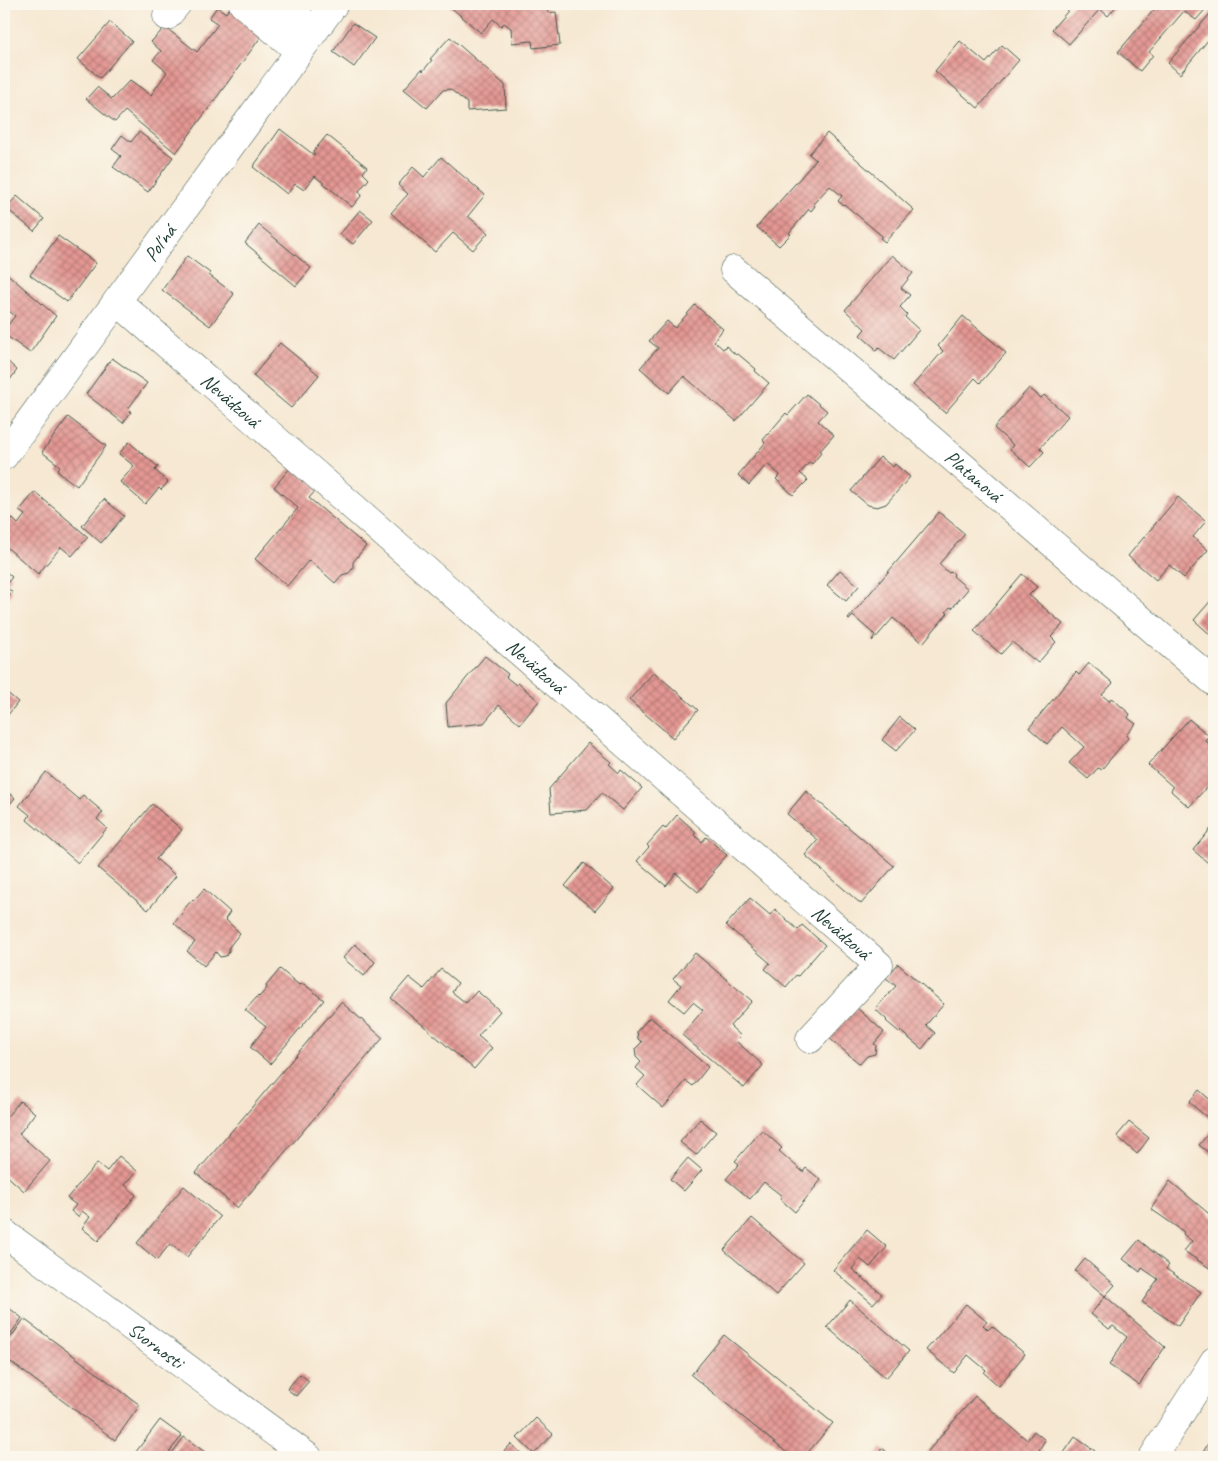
<svg xmlns="http://www.w3.org/2000/svg" width="1218" height="1461" font-family="Caveat,sans-serif">
<style>
.building{fill:url(#building-cross-hatch)}
.lines{fill:none;stroke-linecap:round;stroke-linejoin:round}
.street-casing{stroke:#3f574c;stroke-width:29}
.street{stroke:#fff;stroke-width:28}
.labels{text-anchor:middle;dominant-baseline:central;stroke-width:4;stroke-linejoin:round;paint-order:stroke}
.street-label{font-size:20px;fill:#1f3d34;stroke:#fbf7ec}
</style>
<defs>
<pattern id="building-cross-hatch" width="8" height="8" patternUnits="userSpaceOnUse" patternTransform="scale(1.25)"><rect width="8" height="8" fill="#e49793"/><path d="M0 0l8 8M0 8l8-8" fill="none" stroke="#b87c79"/></pattern>
</defs>
<rect width="100%" height="100%" fill="#fbf7ec"/>
<filter id="ink" filterUnits="userSpaceOnUse"><feTurbulence type="fractalNoise" baseFrequency=".02" numOctaves="2"/><feDisplacementMap in="SourceGraphic" scale="10" xChannelSelector="R" yChannelSelector="G"/><feConvolveMatrix kernelMatrix="1 2 1 2 8 2 1 2 1" color-interpolation-filters="sRGB"/></filter>
<filter id="wash" filterUnits="userSpaceOnUse"><feTurbulence type="fractalNoise" baseFrequency=".0096" numOctaves="4" result="noise"/><feDisplacementMap in="SourceGraphic" scale="20" xChannelSelector="R" yChannelSelector="G"/><feGaussianBlur stdDeviation="1.12" result="paint"/><feColorMatrix in="noise" values="0 0 0 0 0 0 0 0 0 0 0 0 0 0 0 0 0 1.4 0 .05"/><feComposite in="paint" operator="in"/></filter>
<g filter="url(#wash)">
<rect width="100%" height="100%" fill="#f6e8d2"/>
<g id="blocks">
<path class="building" d="M447 4H547L548 13 556 12 560 45 533 48 532 41 512 43 511 28 504 23 501 26 493 19 481 33Z
M1074 4H1118L1108 16 1100 9 1069 44 1052 29Z
M1159 4H1210L1196 20 1184 11 1149 52 1153 55 1140 71 1118 52Z
M217 7 226 13 229 9 263 34 176 153 125 111 115 122 86 99 97 87 112 99 130 80 151 95 167 72 153 60 161 51 151 42 165 27 197 52 218 24 209 18Z
M1214 9V33L1180 74 1168 63Z
M110 22 132 41 100 78 78 59Z
M353 23 375 38 354 67 333 52Z
M450 37 505 85 506 108 467 111V103L450 89 443 90 427 108 404 89 422 69 423 71 432 60 430 59Z
M960 41 986 63 1002 45 1019 60 978 108 935 71Z
M280 129 314 155 315 154 313 152 327 135 367 167 363 173 369 179 359 191 362 195 352 207 315 176 304 190 295 184 287 194 253 167Z
M139 132 173 157 148 192 113 167 121 156 112 149 122 135 131 142Z
M827 133 914 210 885 242 880 238 882 236 844 204 843 205 838 201 842 196 830 186 813 204 815 206 811 211 809 209 789 233 791 234 779 246 757 227 816 160 809 154Z
M441 157 485 195 468 216 488 233 473 250 453 233 435 252 391 213 408 194 398 185 413 167 424 177Z
M17 196 44 219 34 231 6 208Z
M360 210 373 220 353 244 340 234Z
M259 225 311 268 296 286 245 243Z
M58 236 96 263 67 302 30 275Z
M892 255 913 273 901 288 910 295 900 307 907 314 905 317 919 330 894 360 879 348 876 351 874 350 875 348 860 335 865 329 845 310Z
M187 256 210 273 209 275 234 294 210 326 162 290Z
M4 271 56 316 30 353 4 334V330L15 316 4 307Z
M695 305 723 329 714 341 723 349 726 346 736 355 738 354 756 369 755 371 769 383 736 421 684 376 669 393 640 368 658 348 649 341 667 321 675 328Z
M963 316 1006 353 980 383 975 378 945 413 913 385 943 351 938 346Z
M280 343 319 375 291 408 253 376Z
M4 358 17 370 4 388Z
M112 358 147 383 128 409 131 412 123 423 86 394Z
M1029 388 1041 398 1044 395 1068 416 1040 448 1044 452 1030 467 1010 449 1013 445 994 428Z
M807 394 827 411 818 421 834 435 820 451 821 453 812 464 810 462 800 473 808 480 793 495 776 479 780 475 767 464 749 485 738 475 765 443 763 440 786 413 788 415Z
M68 417 106 446 77 486 57 471 60 466 42 452Z
M129 442 158 467 155 470 168 482 161 490 159 488 145 504 120 482 134 466 119 454Z
M880 457 893 467 895 464 910 477 886 504 877 507 868 505 851 491Z
M292 466 318 488 309 498 366 546 353 562V568L349 573 342 575 335 583 309 560 287 586 255 559 298 508 274 487Z
M35 492 88 537 72 556 61 547 38 574 4 545V523L10 516 18 524 25 515 19 511Z
M1178 497 1206 521 1193 537 1208 550 1184 578 1169 565 1156 580 1128 556Z
M104 499 124 516 101 543 82 526Z
M939 512 965 534 939 564 949 573 951 571 954 574 953 576 968 589 952 608 950 607 946 612 948 613 923 643 893 618 873 641 872 640 875 635 853 616 849 620 848 619Z
M4 570 12 577 5 586 12 592 4 604Z
M840 570 859 586 846 601 827 585Z
M1022 574 1037 587 1029 595 1063 624 1051 637 1056 642 1038 663 1012 642 1001 654 974 631Z
M1214 597V638L1194 620Z
M485 656 508 674 506 677 516 685 518 683 539 701 520 724 499 705 484 723 448 727 446 703Z
M1089 663 1113 683 1102 695 1109 701 1111 698 1114 700 1130 714 1128 718 1136 724 1126 735 1128 738 1101 770 1098 768 1088 779 1069 763 1084 747 1062 727 1047 744 1029 728 1076 672 1079 675Z
M654 672 698 710 673 738 629 700Z
M4 690 18 702 4 720Z
M900 717 915 730 896 751 882 740Z
M1189 719 1209 736 1205 740 1214 748V779L1189 807 1171 791 1173 787 1148 765Z
M588 743 611 762 609 764 619 773 621 770 642 788 623 810 602 793 587 810 551 813 549 789Z
M46 772 79 800 83 795 103 812 97 819 107 828 78 863 27 820 30 815 19 806Z
M4 789 15 798 4 811Z
M806 791 894 866 861 904 805 855 818 840 787 814Z
M152 804 182 830 156 859 176 876 148 910 98 868Z
M677 815 696 832 694 835 702 842 706 837 727 855 712 872 714 873 698 892 676 873 666 886 637 861 649 847 647 845 663 827 665 829Z
M1214 825V868L1193 850Z
M584 863 614 889 595 911 565 886Z
M204 889 230 912 225 919 240 933 229 947V952L226 956 220 957 216 952 204 966 187 951 195 942 174 923 184 911 183 910 192 900 193 901Z
M750 898 770 915 775 909 798 930 802 925 825 945 798 976 796 975 786 987 765 969 770 963 726 925Z
M355 944 375 962 364 976 343 958Z
M695 953 752 1001 730 1026 741 1036 736 1041 763 1065 744 1088 682 1035 703 1010 693 1002 684 1012 669 1000 681 985 673 979Z
M898 964 944 1004 926 1025 935 1033 922 1049 900 1031 899 1032 886 1021 887 1020 875 1009 896 986 886 978Z
M280 969 299 985 304 984 324 1000 270 1064 250 1047 266 1027 245 1010 258 996 259 997 267 988 266 986Z
M441 969 458 983 452 992 466 1003 477 991 500 1011 478 1036 492 1048 474 1069 391 998 409 977 424 989Z
M341 1002 383 1038 237 1208 196 1173Z
M856 1007 884 1032 874 1044 876 1045 875 1054 867 1056 860 1064 829 1038Z
M650 1017 708 1067 693 1086 686 1081 663 1108 637 1085 645 1076 636 1068 641 1062 636 1057 635 1049 642 1042 638 1039 637 1031Z
M1199 1090 1214 1103V1113L1209 1119 1189 1102Z
M20 1101 35 1113 19 1134 50 1161 24 1191 4 1173V1120Z
M700 1119 716 1132 696 1155 680 1142Z
M1129 1122 1149 1138 1137 1154 1117 1136Z
M1213 1128 1214 1129V1157L1199 1145Z
M762 1130 782 1148 779 1151 803 1172 806 1168 821 1180 795 1212 780 1199 782 1196 764 1182 750 1199 726 1179 739 1164 735 1161Z
M119 1156 137 1171 125 1185 136 1195 98 1241 82 1228 90 1217 82 1211 78 1217 71 1211 76 1205 67 1198 97 1163 107 1171Z
M688 1158 702 1170 684 1191 670 1179Z
M1170 1181 1214 1218V1271L1184 1251 1192 1241 1183 1234 1184 1232 1151 1209Z
M184 1186 220 1217 187 1257 170 1244 157 1260 137 1243Z
M752 1218 804 1263 776 1295 724 1250Z
M867 1230 887 1247 870 1267 860 1259 852 1269 882 1294 873 1304 833 1270Z
M1139 1240 1169 1265 1166 1269 1201 1292 1178 1326 1142 1302 1158 1279 1142 1268 1140 1272 1123 1259Z
M1085 1259 1115 1285 1105 1296 1165 1347 1139 1385 1109 1365 1127 1337 1113 1326 1109 1329 1091 1314 1105 1296 1075 1271Z
M850 1300 909 1351 886 1378 827 1327Z
M4 1304 22 1318 4 1343Z
M966 1304 987 1322 983 1325 988 1330 992 1326 1025 1354 999 1386 984 1373 986 1370 968 1355 954 1373 926 1350Z
M24 1319 140 1405 115 1440 4 1357V1347Z
M724 1335 833 1423 804 1457H792L691 1375Z
M300 1374 309 1381 296 1396 287 1389Z
M975 1396 1027 1440 1034 1431 1045 1440 1039 1450 1048 1457H923Z
M536 1418 553 1434 534 1454 517 1438Z
M160 1420 182 1436 173 1447 166 1457H132Z
M184 1437 212 1457H169Z
M1075 1437 1095 1451 1091 1457H1061Z
M1211 1439 1214 1441V1457H1200Z
M511 1444 525 1457H499Z
M882 1448 893 1457H875Z"/>
</g>
</g>
<g filter="url(#ink)">
<use href="#blocks" fill-opacity="0" stroke="#3f574c" stroke-width="1"/>
<g class="lines">
<defs>
<g id="street">
<path d="M243 4 299 51"/>
<path d="M283 4 314 31"/>
<path d="M167 16 177 4"/>
<path id="s1" d="M734 270 1214 682"/>
<path id="s2" d="M117 301 879 965 810 1039"/>
<path id="s3" d="M4 456 334 4"/>
<path id="s4" d="M4 1233 308 1457"/>
<path d="M1153 1457 1214 1361"/>
</g>
</defs>
<use href="#street" class="street-casing"/>
<use href="#street" class="street"/>
</g>
</g>
<g class="labels">
<g class="street-label">
<text stroke="none"><textPath href="#s3" startOffset="264">Poľná</textPath></text>
<text stroke="none"><textPath href="#s2" startOffset="151">Nevädzová</textPath></text>
<text stroke="none"><textPath href="#s1" startOffset="316">Platanová</textPath></text>
<text stroke="none"><textPath href="#s2" startOffset="556">Nevädzová</textPath></text>
<text stroke="none"><textPath href="#s2" startOffset="961">Nevädzová</textPath></text>
<text stroke="none"><textPath href="#s4" startOffset="189">Svornosti</textPath></text>
</g>
</g>
<rect width="1218" height="1461" fill="none" stroke="#fbf7ec" stroke-width="20"/>
</svg>
